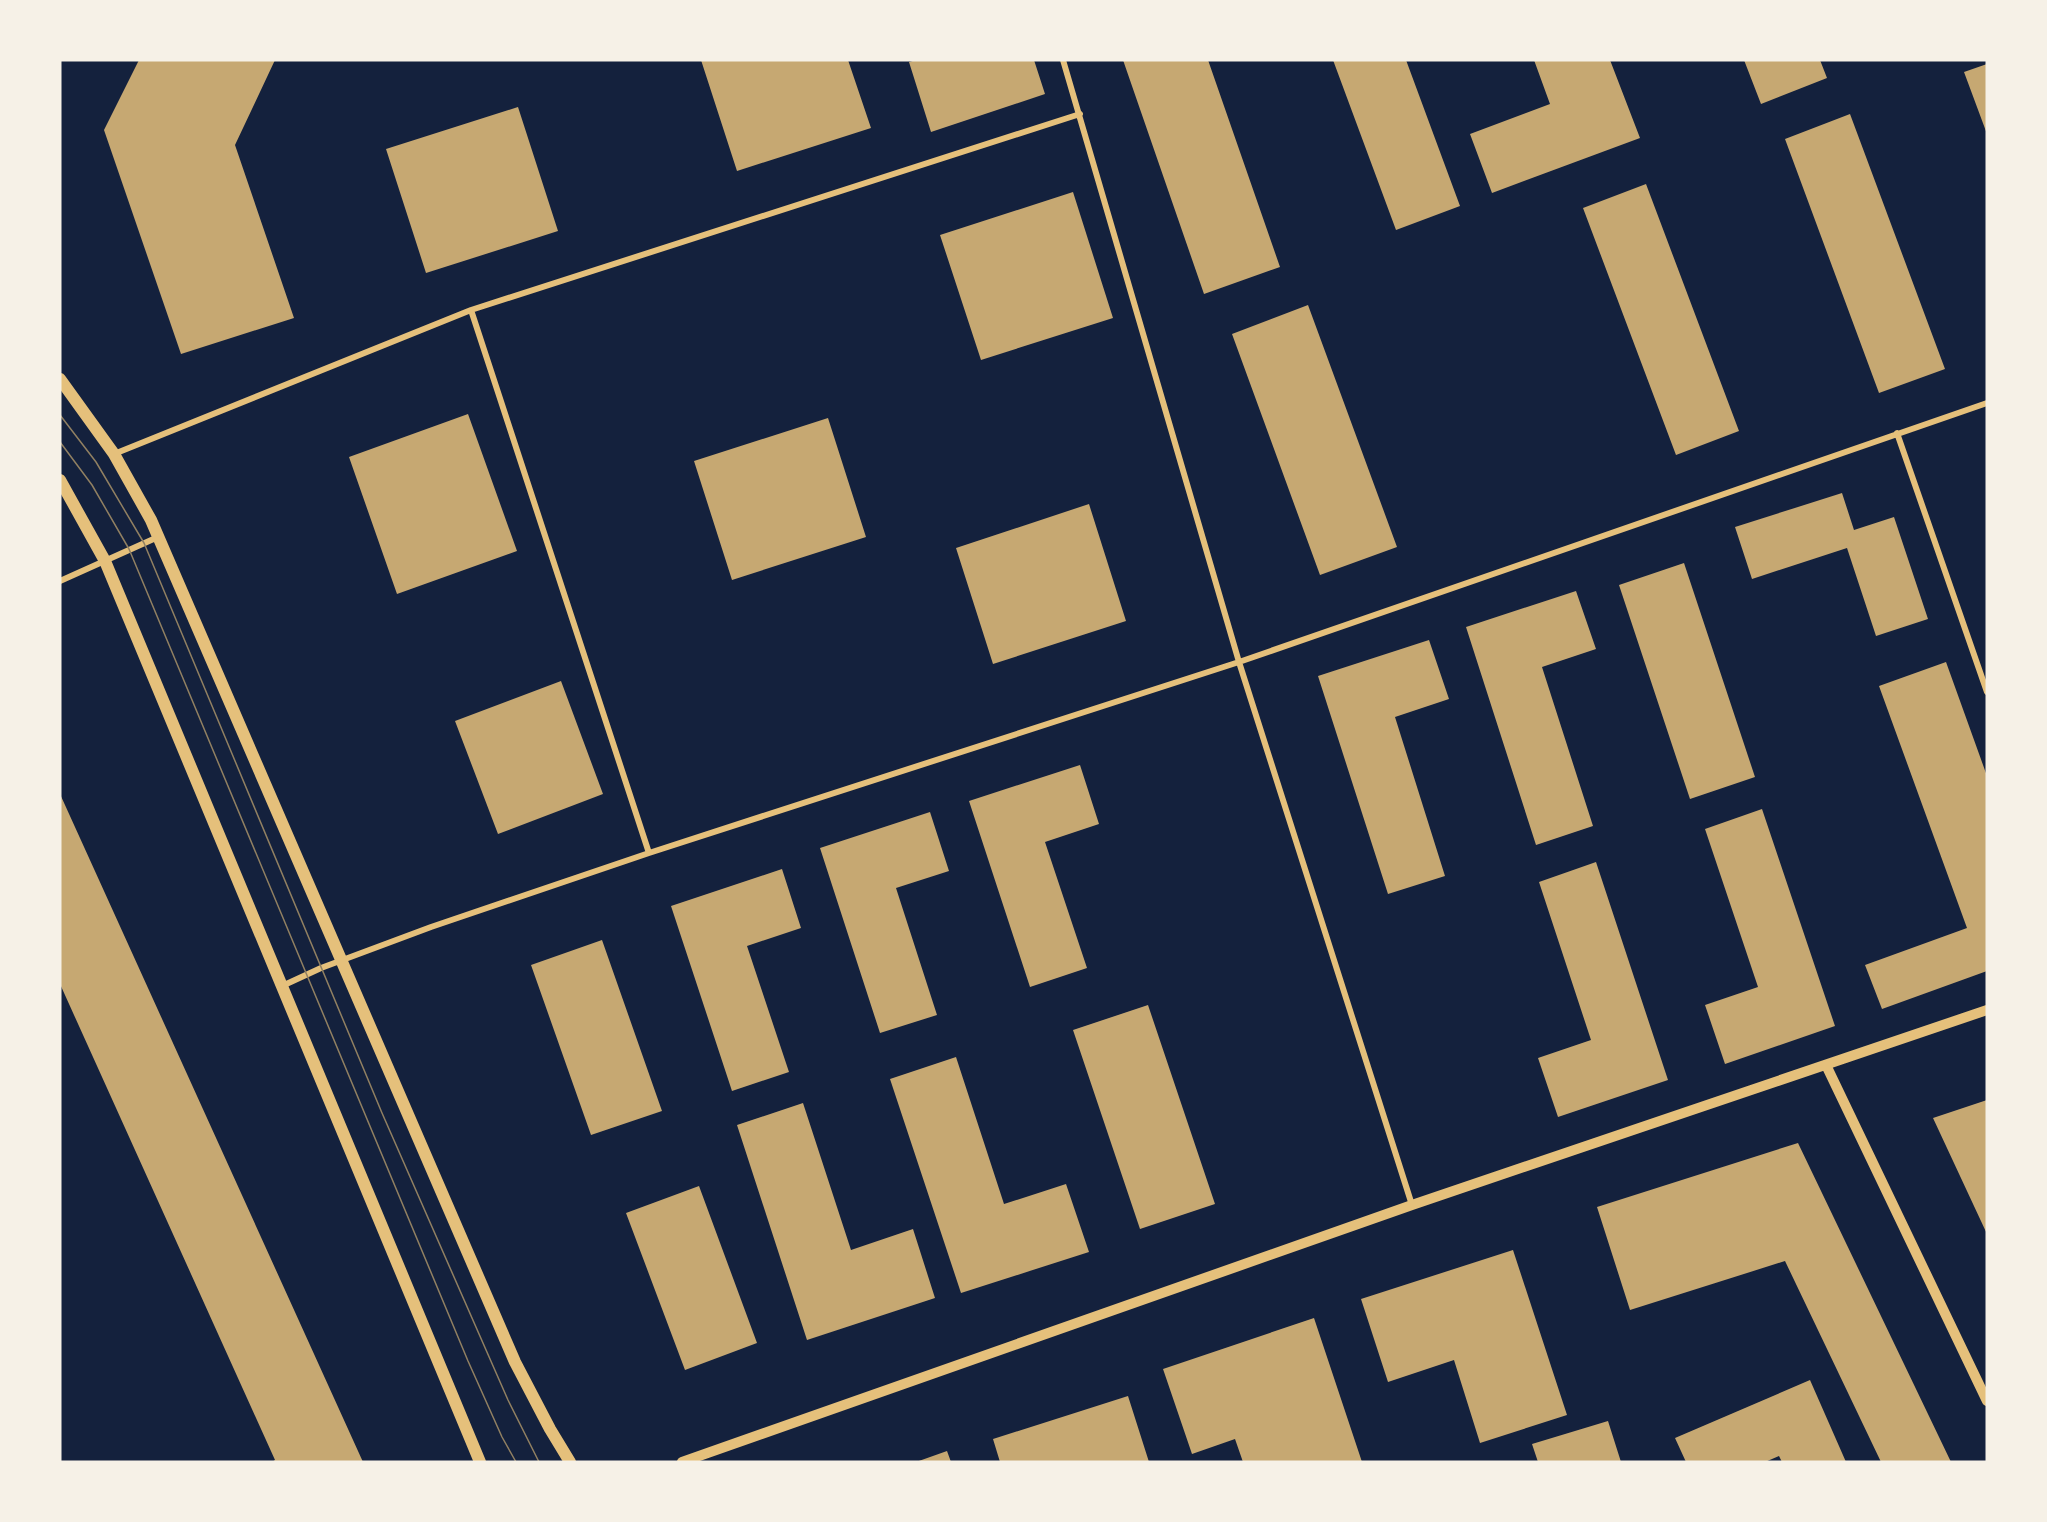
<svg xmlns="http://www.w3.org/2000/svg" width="2047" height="1522" font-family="'Noto Sans',sans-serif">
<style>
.building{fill:#c6a872}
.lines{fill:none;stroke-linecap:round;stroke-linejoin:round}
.minor{stroke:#e5c07b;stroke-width:6}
.tertiary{stroke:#e5c07b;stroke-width:10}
.secondary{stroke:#e5c07b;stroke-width:12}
.tram{stroke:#918062;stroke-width:1.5}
</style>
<rect width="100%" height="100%" fill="#14213d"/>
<path class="building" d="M139 60H275L235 145 294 318 181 354 104 130Z
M701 60H848L871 128 737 171Z
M916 60H1034L1045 94 931 132 909 62Z
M1123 60H1208L1280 267 1204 294Z
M1333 60H1406L1460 206 1396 230Z
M1534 60H1610L1640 138 1492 193 1470 134 1550 104Z
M1744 60H1820L1827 78 1761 104Z
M1987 64V134L1964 72Z
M518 107 558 231 426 273 386 149Z
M1850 114 1945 369 1879 393 1785 139Z
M1646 184 1739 431 1676 455 1583 208Z
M1073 192 1113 318 981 360 940 235Z
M1308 305 1397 547 1320 575 1232 334Z
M468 414 517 551 397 594 349 457Z
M828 418 866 537 732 580 694 461Z
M1842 493 1854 530 1894 517 1928 619 1876 636 1847 548 1752 579 1735 527Z
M1089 504 1126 621 993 664 956 548Z
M1684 563 1755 777 1690 799 1619 585Z
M1576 591 1596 649 1542 667 1593 826 1536 845 1466 627Z
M1429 640 1449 699 1395 717 1445 876 1388 894 1318 676Z
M1946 662 1987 776V971L1882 1009 1865 965 1967 928 1879 686Z
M561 681 603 794 498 834 455 721Z
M1080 765 1099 824 1045 842 1087 968 1030 987 969 801Z
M60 794 363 1462H272L275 1460 60 984Z
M1762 809 1835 1026 1725 1064 1705 1005 1758 987 1705 829Z
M930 812 949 871 896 888 937 1015 880 1033 820 848Z
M1596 862 1668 1080 1558 1117 1538 1058 1591 1040 1539 882Z
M782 869 801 928 747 946 789 1072 732 1091 671 906Z
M602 940 662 1111 591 1135 531 965Z
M1148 1005 1215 1204 1140 1229 1073 1030Z
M956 1057 1004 1204 1066 1184 1089 1252 961 1293 890 1079Z
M1987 1100V1234L1933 1118Z
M803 1103 851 1250 913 1229 935 1298 807 1340 737 1125Z
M1798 1143 1951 1462H1881L1785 1261 1630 1310 1597 1207Z
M699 1186 757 1343 685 1370 626 1213Z
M1513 1250 1567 1415 1480 1443 1454 1360 1388 1382 1361 1299Z
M1314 1318 1362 1462H1243L1235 1439 1192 1454 1163 1369Z
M1810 1380 1846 1462H1782L1779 1456 1765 1462H1686L1675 1438Z
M1128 1396 1149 1462H1000L993 1439Z
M1608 1421 1621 1462H1538L1532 1444Z
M947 1451 951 1462H916Z"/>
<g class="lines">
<path class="minor" d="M1063 60 1239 662 1412 1205
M471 310 649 853
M1897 433 1987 692
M114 454 471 310 1080 114
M60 581 158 537
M282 986 321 968 431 927 649 853 1239 662 1987 403"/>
<path class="tertiary" d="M1826 1065 1987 1401
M682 1462 1412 1205 1987 1010"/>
<path class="secondary" d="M60 379 114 454 151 520 515 1362 550 1429 570 1462
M60 480 105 561 480 1462"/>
<path class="tram" d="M60 415 96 462 144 543 382 1113 508 1400 539 1462
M60 442 92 485 129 549 468 1361 502 1437 516 1462"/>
</g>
<rect width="2047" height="1522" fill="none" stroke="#f6f1e7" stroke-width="123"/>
</svg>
